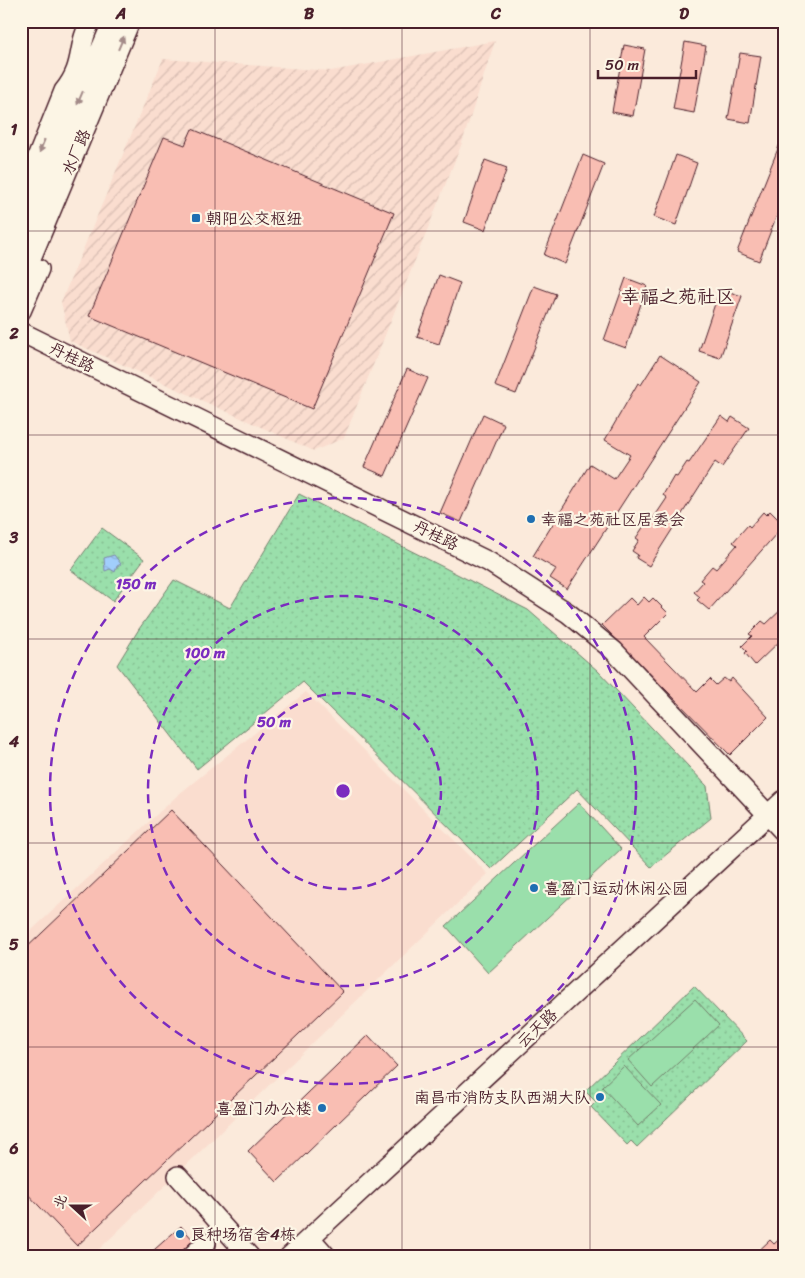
<svg xmlns="http://www.w3.org/2000/svg" width="805" height="1278" font-family="Sriracha,'LXGW WenKai TC',sans-serif">
<style>
.built{fill:#faddcf}
.industrial{fill:url(#industrial-furrows)}
.grass{fill:url(#grass-dots);stroke:#727f6b}
.garden{fill:#9adfab;stroke:#727f6b}
.water{fill:url(#water-waves);stroke:#7e88a8}
.building{fill:#f9beb3;stroke:#4a1f2b}
.lines{fill:none;stroke-linecap:round;stroke-linejoin:round}
.minor-casing{stroke:#4a1f2b;stroke-width:22}
.minor{stroke:#fcf5e5;stroke-width:19}
.oneway{fill:#a38a88}
.grid{fill:none;stroke:#4a1f2b;stroke-width:1;stroke-opacity:0.55}
.ring{fill:none;stroke:#7b2cbf;stroke-width:2.5;stroke-dasharray:9 6}
.poi-dot{fill:#1f6fb2;stroke:#fcf5e5;stroke-width:2}
.labels{text-anchor:middle;dominant-baseline:central;stroke-width:4.5;stroke-linejoin:round;paint-order:stroke}
.street-label{font-size:16px;fill:#4a1f2b;stroke:#fcf5e5}
.poi-label{font-size:16px;fill:#4a1f2b;stroke:#fcf5e5;text-anchor:start}
.quarter-label{font-size:19px;fill:#4a1f2b;stroke:#fcf5e5}
.centre{fill:#7b2cbf;stroke:#fcf5e5;stroke-width:2.5}
.ring-label{font-size:15px;text-anchor:middle;font-weight:bold;fill:#7b2cbf;stroke:#fcf5e5;stroke-width:4.5;stroke-linejoin:round;paint-order:stroke}
.neatline{fill:none;stroke:#4a1f2b;stroke-width:2}
.grid-label{font-size:16px;text-anchor:middle;font-weight:bold;fill:#4a1f2b}
</style>
<defs>
<pattern id="industrial-furrows" width="10" height="10" patternUnits="userSpaceOnUse" patternTransform="scale(1.25)"><rect width="10" height="10" fill="#faddcf"/><path d="M-1 1l2-2M0 10L10 0M9 11l2-2" fill="none" stroke="#d8bdb2"/></pattern>
<pattern id="grass-dots" width="8" height="8" patternUnits="userSpaceOnUse" patternTransform="scale(1.25)"><rect width="8" height="8" fill="#9adfab"/><path d="M2 2h.1M6 6h.1" fill="none" stroke="#86bf93" stroke-width="1.8" stroke-linecap="round"/></pattern>
<pattern id="water-waves" width="16" height="10" patternUnits="userSpaceOnUse" patternTransform="scale(1.25)"><rect width="16" height="10" fill="#a1cefc"/><path d="M0 5q4-4 8 0t8 0" fill="none" stroke="#8cb0d8"/></pattern>
</defs>
<rect width="100%" height="100%" fill="#fbeadb"/>
<filter id="ink" filterUnits="userSpaceOnUse"><feTurbulence type="fractalNoise" baseFrequency=".02" numOctaves="2"/><feDisplacementMap in="SourceGraphic" scale="10" xChannelSelector="R" yChannelSelector="G"/><feConvolveMatrix kernelMatrix="1 2 1 2 8 2 1 2 1" color-interpolation-filters="sRGB"/></filter>
<g filter="url(#ink)">
<path class="built" d="M306 692 488 874 91 1257H21V940L179 794Z"/>
<path class="industrial" d="M495 41 462 143 344 438 314 451 70 341 61 302 163 59 331 71Z"/>
<path class="grass" d="M299 494 528 610 598 671 707 786 711 818 651 867 577 789 491 869 303 682 197 769 117 665 139 629 174 580 230 608Z
M102 528 144 559 113 601 71 570Z
M694 986 747 1041 637 1147 631 1141 627 1145 591 1107 596 1102 585 1091Z"/>
<path class="garden" d="M579 803 621 849 488 973 446 926Z
M695 999 719 1025 652 1087 628 1060Z
M624 1066 661 1105 638 1126 602 1087Z"/>
<path class="water" d="M186 21H444C359 27 271 29 186 21Z
M114 555 121 564 117 566 115 572 110 569 105 571 104 558Z"/>
<path class="building" d="M685 42 706 46 694 113 673 109Z
M624 45 645 49 633 116 612 112Z
M740 53 761 56 750 123 728 119Z
M192 129 394 213 312 409 89 316 164 137 185 145Z
M783 136 784 197 759 261 737 252Z
M583 155 604 164 565 264 544 255Z
M676 155 697 163 676 225 654 217Z
M485 160 507 168 485 230 464 222Z
M439 275 460 283 439 344 417 337Z
M626 278 647 286 626 348 604 340Z
M534 286 556 294 516 394 495 386Z
M720 289 742 296 720 358 699 351Z
M660 355 701 382 567 589 550 578 556 569 533 556 590 464 614 479 630 455 605 440 638 383 641 385Z
M407 369 428 378 385 476 364 467Z
M483 414 504 424 461 522 440 513Z
M721 416 729 422 732 417 749 428 722 467 715 462 649 566 636 558 638 555 632 551 639 540 636 538 646 523 649 525 667 498 663 495 674 476 677 477 687 462 689 463Z
M770 511 784 525 709 610 697 600 700 597 694 592 703 582 700 580 712 566 716 569 737 545 733 542 748 525 750 527 763 512 766 515Z
M644 597 649 602 653 598 668 613 644 637 697 692 710 679 716 685 724 678 729 682 732 678 768 717 730 755 602 625 630 598 637 605Z
M784 607V637L755 665 745 653 747 651 742 646 752 636 749 634 762 621 766 624Z
M171 810 343 992 77 1246 21 1187V953Z
M368 1035 397 1066 277 1182 248 1151Z
M181 1226 193 1240 177 1257H146Z
M784 1235V1257H752L770 1240 774 1244Z"/>
<g class="lines">
<defs>
<path id="minor" d="M21 198 64 91C86 64 76 46 91 21
M21 234 113 21
M21 282 130 21
M21 311 39 269
M21 332 489 562 568 613 614 651 784 832
M178 1176 250 1257
M310 1238 327 1257
M191 1257 206 1243
M289 1257 784 800"/>
</defs>
<use href="#minor" class="minor-casing"/>
<use href="#minor" class="minor"/>
</g>
<defs><path id="oneway-solid" d="M-6-.8H1V-3.2L6.5 0L1 3.2V.8H-6Z" transform="scale(1.25)"/></defs>
<g class="oneway">
<use href="#oneway-solid" transform="translate(121 43) rotate(-67)"/>
<use href="#oneway-solid" transform="translate(80 98) rotate(113)"/>
<use href="#oneway-solid" transform="translate(42 146) rotate(112)"/>
</g>
</g>
<path class="grid" d="M215 21V1257M402 21V1257M590 21V1257M21 231H784M21 435H784M21 639H784M21 843H784M21 1047H784"/>
<g class="ring">
<circle cx="343" cy="791" r="98"/>
<circle cx="343" cy="791" r="195"/>
<circle cx="343" cy="791" r="293"/>
</g>
<g class="poi-dot">
<rect x="191" y="213" width="10" height="10" rx="2.5"/>
<circle cx="531" cy="519" r="5"/>
<circle cx="534" cy="888" r="5"/>
<circle cx="600" cy="1097" r="5"/>
<circle cx="322" cy="1108" r="5"/>
<circle cx="180" cy="1234" r="5"/>
</g>
<g class="labels">
<g class="street-label">
<text transform="translate(76 152) rotate(-67)">水厂路</text>
<text transform="translate(72 357) rotate(26)">丹桂路</text>
<text transform="translate(436 535) rotate(26)">丹桂路</text>
<text transform="translate(537 1028) rotate(-43)">云天路</text>
</g>
<g class="poi-label">
<text x="206" y="218">朝阳公交枢纽</text>
<text x="541" y="519">幸福之苑社区居委会</text>
<text x="544" y="888">喜盈门运动休闲公园</text>
<text x="590" y="1097" text-anchor="end">南昌市消防支队西湖大队</text>
<text x="312" y="1108" text-anchor="end">喜盈门办公楼</text>
<text x="190" y="1234">良种场宿舍4栋</text>
</g>
<g class="quarter-label">
<text x="678" y="296">幸福之苑社区</text>
</g>
</g>
<circle cx="343" cy="791" r="8" class="centre"/>
<g class="ring-label">
<text x="136" y="589">150 m</text>
<text x="205" y="658">100 m</text>
<text x="274" y="727">50 m</text>
</g>
<rect width="805" height="1278" fill="none" stroke="#fcf5e5" stroke-width="55"/>
<g transform="translate(72 1206) rotate(291)" stroke="#fcf5e5" stroke-width="4" paint-order="stroke">
<path d="M0-4L9 19L0 12L-9 19Z" fill="#4a1f2b"/>
<text y="-8" font-size="14" font-weight="bold" text-anchor="middle" fill="#4a1f2b">北</text>
</g>
<path d="M598 70v8h98v-8" fill="none" stroke="#4a1f2b" stroke-width="2.5"/>
<text x="605" y="70" font-size="15" fill="#4a1f2b" stroke="#fcf5e5" stroke-width="4" paint-order="stroke">50 m</text>
<rect x="28" y="28" width="750" height="1222" class="neatline"/>
<g class="grid-label">
<text x="121" y="19">A</text>
<text x="309" y="19">B</text>
<text x="496" y="19">C</text>
<text x="684" y="19">D</text>
<text x="14" y="135">1</text>
<text x="14" y="339">2</text>
<text x="14" y="543">3</text>
<text x="14" y="747">4</text>
<text x="14" y="950">5</text>
<text x="14" y="1154">6</text>
</g>
</svg>
